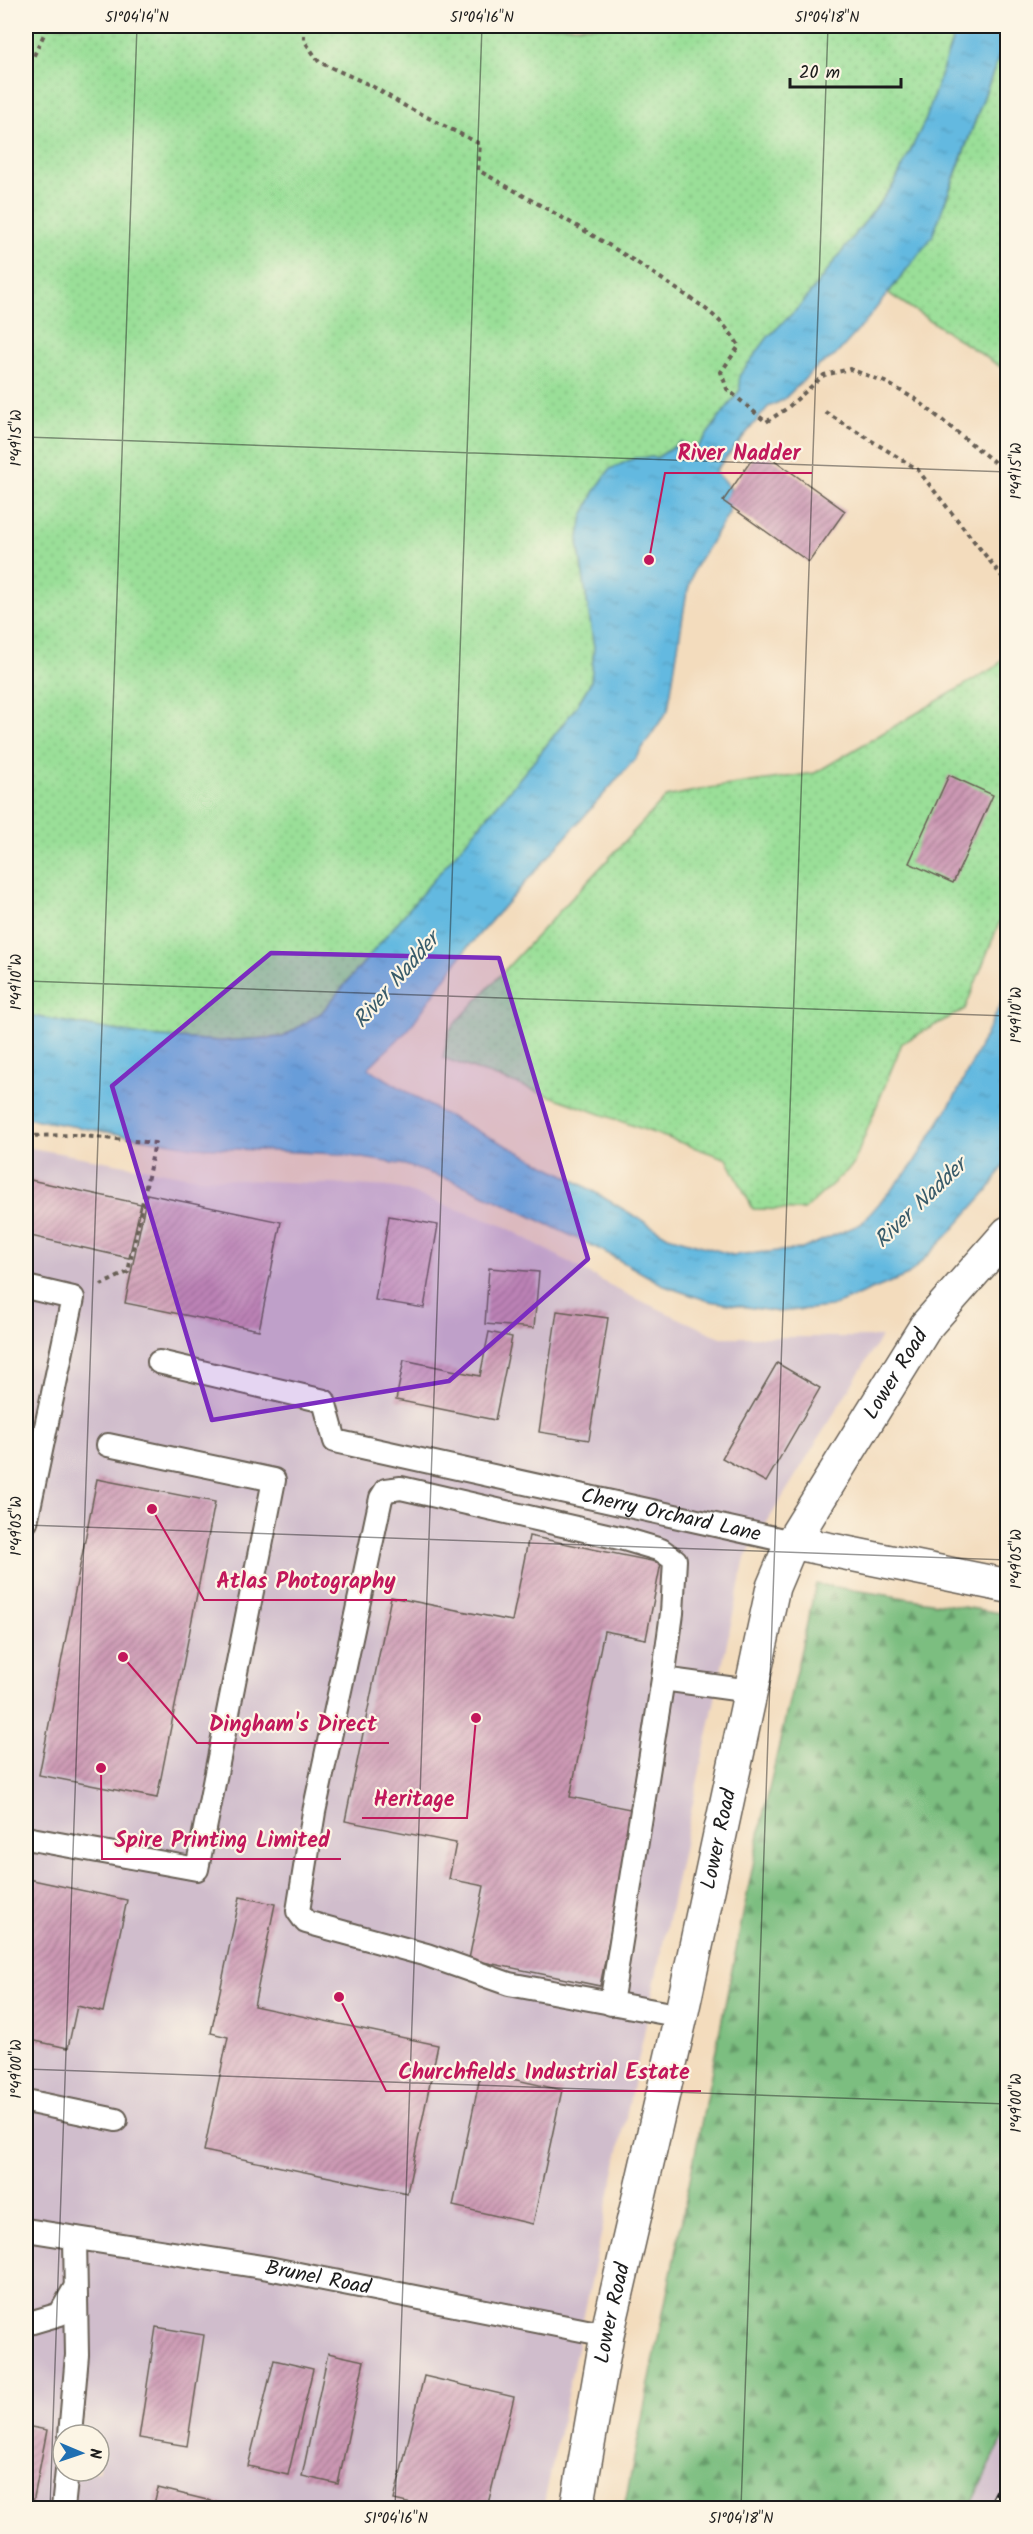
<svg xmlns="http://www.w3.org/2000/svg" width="1033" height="2534" font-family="Kalam,sans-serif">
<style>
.industrial{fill:#d0bdcc;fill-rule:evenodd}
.grass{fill:url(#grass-dots);stroke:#5b7e5a;stroke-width:1.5}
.forest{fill:url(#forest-firs);stroke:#4c6d4e;stroke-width:1.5}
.water{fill:url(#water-ripples);stroke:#406a7e;stroke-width:1.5}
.building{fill:url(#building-hatch)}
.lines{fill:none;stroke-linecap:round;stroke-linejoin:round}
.service-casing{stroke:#675f54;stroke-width:26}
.minor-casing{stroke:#675f54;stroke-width:36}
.tertiary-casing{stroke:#675f54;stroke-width:36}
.path{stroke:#675f54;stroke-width:4;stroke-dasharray:4.5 4.5;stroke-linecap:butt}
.service{stroke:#fff;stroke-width:22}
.minor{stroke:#fff;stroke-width:33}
.tertiary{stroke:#fff;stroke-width:33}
.rail-casing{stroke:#1c1c1c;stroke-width:7}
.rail{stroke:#fcf5e5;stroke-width:4.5;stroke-dasharray:14;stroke-linecap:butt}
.marked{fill:#7b2cbf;fill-opacity:0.2;stroke:#7b2cbf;stroke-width:4.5;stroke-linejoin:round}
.ticks{fill:none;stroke:#1c1c1c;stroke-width:1.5;stroke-opacity:0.45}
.labels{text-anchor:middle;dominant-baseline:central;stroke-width:4.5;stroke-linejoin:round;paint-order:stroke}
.street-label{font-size:21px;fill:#1c1c1c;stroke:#fcf5e5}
.water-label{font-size:22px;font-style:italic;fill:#385b6a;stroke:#fcf5e5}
.leader{fill:none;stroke:#c2185b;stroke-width:2}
.callout-dot{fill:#c2185b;stroke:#fcf5e5;stroke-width:2}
.callout-label{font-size:22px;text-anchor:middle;font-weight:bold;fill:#c2185b;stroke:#fcf5e5;stroke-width:4.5;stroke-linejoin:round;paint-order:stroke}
.neatline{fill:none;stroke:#1c1c1c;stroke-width:2}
.ticks-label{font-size:15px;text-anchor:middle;fill:#1c1c1c}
</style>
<defs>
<pattern id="grass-dots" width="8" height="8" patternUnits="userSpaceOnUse" patternTransform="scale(1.5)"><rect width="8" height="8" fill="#9adf98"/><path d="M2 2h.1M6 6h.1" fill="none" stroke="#84bf82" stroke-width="1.8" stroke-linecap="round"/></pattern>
<pattern id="forest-firs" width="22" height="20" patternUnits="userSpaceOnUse" patternTransform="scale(1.5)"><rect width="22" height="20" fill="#7bbe80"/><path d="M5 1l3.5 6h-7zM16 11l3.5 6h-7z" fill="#649a68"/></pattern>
<pattern id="water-ripples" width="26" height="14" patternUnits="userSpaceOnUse" patternTransform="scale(1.5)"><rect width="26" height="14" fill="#63b9e0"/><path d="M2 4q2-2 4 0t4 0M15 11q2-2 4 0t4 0" fill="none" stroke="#559ec0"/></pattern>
<pattern id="building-hatch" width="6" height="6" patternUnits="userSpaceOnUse" patternTransform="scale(1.5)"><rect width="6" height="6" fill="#cc98b4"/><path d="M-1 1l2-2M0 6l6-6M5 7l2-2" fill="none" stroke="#a57b92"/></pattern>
</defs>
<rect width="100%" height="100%" fill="#fcf5e5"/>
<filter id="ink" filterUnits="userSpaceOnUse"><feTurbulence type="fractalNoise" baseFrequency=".0167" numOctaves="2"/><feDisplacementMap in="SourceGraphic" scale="12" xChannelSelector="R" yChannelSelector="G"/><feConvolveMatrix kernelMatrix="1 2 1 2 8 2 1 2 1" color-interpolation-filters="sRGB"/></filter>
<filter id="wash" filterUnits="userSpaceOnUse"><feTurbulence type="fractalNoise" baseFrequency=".008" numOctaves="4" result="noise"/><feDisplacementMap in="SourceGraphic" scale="24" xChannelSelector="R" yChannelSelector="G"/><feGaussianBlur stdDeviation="1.35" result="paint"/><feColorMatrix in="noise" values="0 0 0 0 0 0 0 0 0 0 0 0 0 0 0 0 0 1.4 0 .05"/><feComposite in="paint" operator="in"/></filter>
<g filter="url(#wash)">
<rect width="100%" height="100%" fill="#f3dcbd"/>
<path class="industrial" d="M26 1147 198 1178 395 1187 504 1226 626 1294 720 1337H881L745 1558 543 2508H26ZM63 2435H99V2471H63Z
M1007 2430V2508H969Z"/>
<path class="grass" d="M26 26H957L926 119 894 184 801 305 768 337 740 390 695 451 681 442 658 457 635 458 610 469 595 491 583 516 578 542 594 647 591 682 576 707 535 760 321 1013 283 1037 220 1041 147 1036 26 1015Z
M1003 26H1007V371L888 293 904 274 946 201 1002 48Z
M1007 652 1008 865 1005 908 965 1009 902 1043 853 1165 804 1210 753 1209 727 1159 443 1058 450 1029 666 797 710 788 815 773 997 666Z"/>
<path class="forest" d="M816 1584 1007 1614V2430L969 2508H624L763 1815Z"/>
<path class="water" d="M957 26H1003L1002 48 932 237 863 325 835 356 818 366 783 400 768 407 715 471 730 488 729 513 694 569 686 597 668 710 635 759 467 948 408 1030 368 1068 440 1112 569 1177 668 1236 733 1255 802 1249 861 1224 912 1166 957 1093 1007 991V1161L988 1190 947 1236 908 1275 830 1307 778 1312 709 1301 667 1287 603 1251 505 1204 456 1182 405 1165 338 1154 193 1147 26 1118V1015L147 1036 220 1041 283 1037 321 1013 535 760 576 707 591 682 594 647 578 542 583 516 595 491 610 469 635 458 658 457 681 442 695 451 740 390 739 376 768 337 801 305 894 184 926 119Z"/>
<g id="blocks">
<path class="building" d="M759 449 845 511 809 562 723 501Z
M949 775 993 795 953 883 909 863Z
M26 1179 141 1204 129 1258 26 1235Z
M147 1194 281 1222 259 1330 125 1303Z
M389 1216 438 1225 424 1308 375 1300Z
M489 1268 539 1272 534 1328 485 1324Z
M557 1311 608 1318 589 1440 539 1432Z
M489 1332 512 1337 495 1420 396 1400 404 1360 480 1376Z
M777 1363 820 1388 766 1482 722 1458Z
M97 1479 215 1502 157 1798 39 1775Z
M529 1536 661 1563 646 1639 604 1631 570 1797 635 1810 600 1986 469 1959 484 1886 449 1879 456 1843 345 1821 391 1597 512 1621Z
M28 1879 127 1900 103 2012 77 2006 68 2048 26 2039V1892Z
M240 1897 275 1904 254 2006 438 2045 407 2193 204 2151 228 2037 211 2033Z
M481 2072 562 2090 533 2224 453 2206Z
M156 2327 204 2335 187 2446 139 2438Z
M328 2353 364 2361 338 2484 302 2476Z
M274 2360 313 2369 288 2475 248 2466Z
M424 2376 514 2397 487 2508H429L394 2500Z
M26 2426 47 2430 32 2508H26Z
M158 2488 240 2508H153Z"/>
</g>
</g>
<g filter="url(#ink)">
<use href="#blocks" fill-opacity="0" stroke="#675f54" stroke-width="1.5"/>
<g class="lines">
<defs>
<g id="service">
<path d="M26 1287 73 1298 26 1522"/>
<path id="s1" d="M159 1362 324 1401 335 1441 792 1542"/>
<path d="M26 1838 197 1869 274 1480 108 1445"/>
<path d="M611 2004 663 1679"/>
<path d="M681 2016 509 1984 427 1955 306 1922 298 1911 314 1812 381 1498 386 1490 401 1488 624 1539 661 1550 675 1560 672 1613 663 1679 750 1691"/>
<path d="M26 2101 116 2120"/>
<path id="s2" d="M26 2230 268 2268 607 2335"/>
<path d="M26 2324 60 2314 75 2288"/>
<path d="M70 2435 77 2355 75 2238"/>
<path d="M63 2508 67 2471"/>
</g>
<path id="minor" d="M792 1542 1008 1586"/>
<g id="tertiary">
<path id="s3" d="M577 2508 607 2335 681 2016 773 1587 792 1542 926 1326 1008 1233"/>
</g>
</defs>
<use href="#service" class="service-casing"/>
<use href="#minor" class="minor-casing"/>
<use href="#tertiary" class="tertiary-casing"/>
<path class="path" d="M304 26V40L319 62 372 86 405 106 480 144 478 170C543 207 610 243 672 286 698 303 723 318 739 346L721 372 727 389 766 422 786 409 824 375 850 369 885 382 917 400 994 462 1008 477
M26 72 48 26
M825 412 917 469 1008 584
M26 1136 74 1135 155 1143 128 1272 101 1285"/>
<use href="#service" class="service"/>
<use href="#minor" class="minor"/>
<use href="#tertiary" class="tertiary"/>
<defs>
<path id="rail" d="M990 2508 1008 2473"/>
</defs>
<use href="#rail" class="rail-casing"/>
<use href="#rail" class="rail"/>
</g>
</g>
<path class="marked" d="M271 953 499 958 588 1259 449 1381 212 1420 112 1086Z"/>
<path class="ticks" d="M26 437 1008 472M26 981 1008 1016M26 1525 1008 1560M26 2069 1008 2104M50 2508 137 26M395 2508 482 26M741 2508 828 26"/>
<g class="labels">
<g class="street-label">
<text stroke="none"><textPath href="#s3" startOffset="1188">Lower Road</textPath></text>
<text stroke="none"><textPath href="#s1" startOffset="555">Cherry Orchard Lane</textPath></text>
<text stroke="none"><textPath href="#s3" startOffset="684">Lower Road</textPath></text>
<text stroke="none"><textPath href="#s2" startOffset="296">Brunel Road</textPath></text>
<text stroke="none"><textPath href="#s3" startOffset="198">Lower Road</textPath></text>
</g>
<g class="water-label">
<text transform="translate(397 981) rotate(-49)">River Nadder</text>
<text transform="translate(921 1204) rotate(-44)">River Nadder</text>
</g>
</g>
<path class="leader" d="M649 560L665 473H812M152 1509L204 1600H407M123 1657L197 1743H389M476 1718L467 1818H362M101 1768L102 1859H341M339 1997L386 2091H701"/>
<g class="callout-dot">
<circle cx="649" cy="560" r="6"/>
<circle cx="152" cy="1509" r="6"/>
<circle cx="123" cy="1657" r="6"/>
<circle cx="476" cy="1718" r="6"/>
<circle cx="101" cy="1768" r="6"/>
<circle cx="339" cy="1997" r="6"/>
</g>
<g class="callout-label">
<text x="739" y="460">River Nadder</text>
<text x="306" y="1588">Atlas Photography</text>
<text x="293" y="1731">Dingham's Direct</text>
<text x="414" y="1806">Heritage</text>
<text x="222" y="1847">Spire Printing Limited</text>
<text x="544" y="2079">Churchfields Industrial Estate</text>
</g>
<rect width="1033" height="2534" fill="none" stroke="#fcf5e5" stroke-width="66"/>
<g transform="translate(81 2453) rotate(92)"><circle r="28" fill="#fcf5e5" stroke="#a29e95" stroke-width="1.5"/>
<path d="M0-4.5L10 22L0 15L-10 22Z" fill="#1f6fb2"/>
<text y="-9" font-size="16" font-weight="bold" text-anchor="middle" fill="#1c1c1c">N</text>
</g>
<path d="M790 78v9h111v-9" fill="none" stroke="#1c1c1c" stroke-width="3"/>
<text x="799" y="78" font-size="18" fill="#1c1c1c" stroke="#fcf5e5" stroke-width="4.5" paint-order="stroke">20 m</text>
<rect x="33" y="33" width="967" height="2468" class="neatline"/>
<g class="ticks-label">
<text x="137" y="22">51°04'14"N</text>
<text x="482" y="22">51°04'16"N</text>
<text x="827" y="22">51°04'18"N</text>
<text transform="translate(16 438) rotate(-90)" y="5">1°49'15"W</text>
<text transform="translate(1016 471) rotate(-90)" y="5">1°49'15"W</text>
<text transform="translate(16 982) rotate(-90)" y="5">1°49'10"W</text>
<text transform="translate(1016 1015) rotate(-90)" y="5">1°49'10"W</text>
<text transform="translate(16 1526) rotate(-90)" y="5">1°49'05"W</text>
<text transform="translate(1016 1559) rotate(-90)" y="5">1°49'05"W</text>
<text transform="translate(16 2069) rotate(-90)" y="5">1°49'00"W</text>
<text transform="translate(1016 2103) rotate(-90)" y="5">1°49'00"W</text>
<text x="396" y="2523">51°04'16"N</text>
<text x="741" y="2523">51°04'18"N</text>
</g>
</svg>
